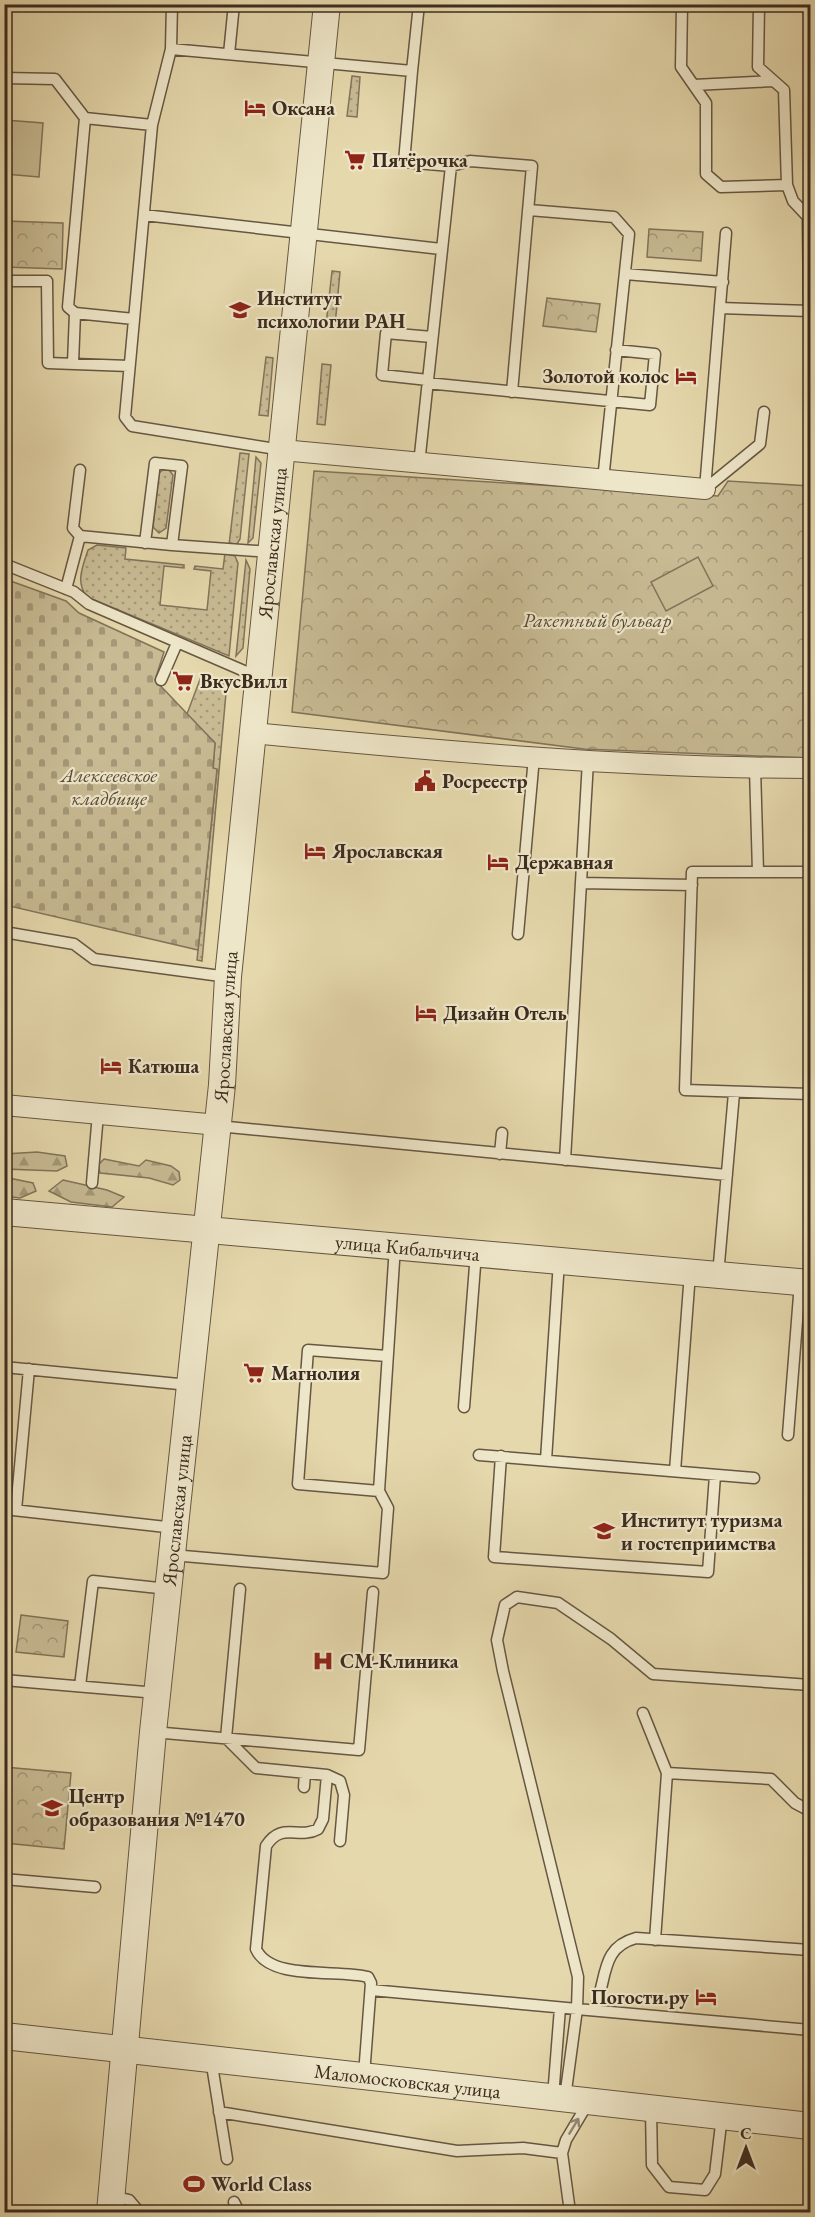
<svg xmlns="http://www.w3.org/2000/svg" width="815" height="2217" font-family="'EB Garamond',serif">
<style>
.grass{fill:url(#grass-dots);stroke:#82745a;stroke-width:1.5}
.forest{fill:url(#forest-firs);stroke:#82745a;stroke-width:1.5}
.cemetery{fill:url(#cemetery-stones);stroke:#82745a;stroke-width:1.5}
.park{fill:url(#park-crowns);stroke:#82745a;stroke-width:1.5}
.garden{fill:#c8bb94;stroke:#82745a;stroke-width:1.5}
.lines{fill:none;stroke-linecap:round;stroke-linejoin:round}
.service-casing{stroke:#665742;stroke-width:13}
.minor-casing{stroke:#665742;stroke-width:22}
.tertiary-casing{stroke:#665742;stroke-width:28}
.service{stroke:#eee6c9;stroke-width:10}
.minor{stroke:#eee6c9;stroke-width:20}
.tertiary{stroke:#eee6c9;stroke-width:26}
.oneway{stroke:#958974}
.labels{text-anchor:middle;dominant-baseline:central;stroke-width:4.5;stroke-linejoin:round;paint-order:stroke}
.poi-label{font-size:20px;font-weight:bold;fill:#3c2c1f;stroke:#eee6c9;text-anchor:start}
.street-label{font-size:20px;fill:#3c2c1f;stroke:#eee6c9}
.park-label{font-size:20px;font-style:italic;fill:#584936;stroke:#eee6c9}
</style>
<defs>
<pattern id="grass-dots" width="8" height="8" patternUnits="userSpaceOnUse" patternTransform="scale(1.5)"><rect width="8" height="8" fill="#c8bb94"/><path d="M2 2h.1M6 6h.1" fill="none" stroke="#a49878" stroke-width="1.8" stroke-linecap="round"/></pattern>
<pattern id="forest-firs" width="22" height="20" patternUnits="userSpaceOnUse" patternTransform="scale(1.5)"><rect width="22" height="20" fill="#c8bb94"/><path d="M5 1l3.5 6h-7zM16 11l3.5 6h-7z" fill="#a49878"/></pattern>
<pattern id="cemetery-stones" width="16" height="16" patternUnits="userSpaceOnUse" patternTransform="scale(1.5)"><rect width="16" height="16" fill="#c8bb94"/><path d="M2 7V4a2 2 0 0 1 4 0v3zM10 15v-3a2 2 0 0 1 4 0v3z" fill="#a49878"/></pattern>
<pattern id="park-crowns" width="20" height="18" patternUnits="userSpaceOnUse" patternTransform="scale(1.5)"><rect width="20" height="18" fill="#c8bb94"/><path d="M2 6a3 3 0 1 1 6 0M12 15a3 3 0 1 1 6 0" fill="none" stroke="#a49878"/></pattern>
</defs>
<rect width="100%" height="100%" fill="#e5d8ac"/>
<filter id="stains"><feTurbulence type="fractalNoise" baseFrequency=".00333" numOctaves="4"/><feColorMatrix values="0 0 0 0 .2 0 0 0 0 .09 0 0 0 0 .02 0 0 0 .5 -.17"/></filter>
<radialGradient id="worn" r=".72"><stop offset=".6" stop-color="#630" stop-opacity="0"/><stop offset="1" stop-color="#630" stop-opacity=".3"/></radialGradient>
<path class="grass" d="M352 76 360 77 357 117 347 116Z
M332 271 340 272 335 326 326 325Z
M266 357 273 358 268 416 259 415Z
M322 364 331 365 325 425 317 424Z
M240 453 249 454 240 539 237 544 229 545Z
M256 457 261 463 253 538 248 543Z
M163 470H169L173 475 166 528 159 533 153 527 159 473Z
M97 545 126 548 125 559 184 565V568L164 566 160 605 207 610 211 571 194 569 195 566 223 569 225 553 235 556 238 563 229 656 87 597C75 582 83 566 88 550Z
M246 560 250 569 243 648 236 656Z
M202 674 224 684 226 693 202 961 197 960 217 770 213 769 215 743 187 714Z"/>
<path class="forest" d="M37 1152 65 1156 67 1166 57 1171 5 1169V1154Z
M104 1159 139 1166 146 1160 171 1166 179 1172 180 1180 173 1185 149 1178 100 1173 98 1165Z
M4 1177 33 1183 36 1191 20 1198 5 1196Z
M63 1180 107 1190 124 1197 112 1207 71 1202 49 1191Z"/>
<path class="cemetery" d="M5 579 66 601 79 613 164 652 155 680 215 743 213 768 217 769 198 950 5 905Z"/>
<path class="park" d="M5 221 63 223 62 269 5 267Z
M649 229 703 232 701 261 647 257Z
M547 298 600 304 596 332 543 326Z
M314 471 718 496 728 481 810 486V758L584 749 292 712Z
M21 1615 68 1621 64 1657 16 1652Z
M4 1767 71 1773 64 1849 5 1843Z"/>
<path class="garden" d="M5 120 43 123 39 177 5 174Z
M698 557 713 586 666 611 651 582Z"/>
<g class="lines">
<defs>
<path id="service" d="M172 4 171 49 152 125 125 417 132 426 282 450
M682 4 681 67 706 103V174L721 187 787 185
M759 4 758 67 784 90 787 185 793 201 808 217 809 311
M171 49 412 71 404 162 451 166 470 161 532 166 512 392
M229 54 234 4
M412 71 419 4
M4 78 55 79 85 118 152 125
M694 85 773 81
M529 210 614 217 629 234 603 480
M144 215 441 249
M625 274 723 282
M4 281H47L48 363 129 366
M720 308 810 311
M75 313 134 319
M73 363 75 313 68 307 85 118
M428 380 382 375 386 333 432 337
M427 383 650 405 655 354 616 350
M419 464 451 166
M80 470 73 528 80 536 172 545
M705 489 726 233
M705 489 760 444 764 412
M145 543 155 463 182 466 172 545 270 552
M4 564 74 592 89 604 258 677
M66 589 80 536
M161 680 177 643
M755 768 758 872
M810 872H692L685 1090 810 1094
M581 883 692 885
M4 932 74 944 94 959 228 977
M518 934 534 757
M218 1126 727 1175
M500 1154 502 1133
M565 1160 588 761
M92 1183 98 1114
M718 1275 734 1093
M4 1367 189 1385
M464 1407 476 1253
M788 1435 800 1283
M479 1455 754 1478
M501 1456 494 1557 708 1572 715 1475
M546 1460 559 1261
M675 1471 690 1273
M379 1491 298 1484 308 1350 387 1356
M4 1509 175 1528
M16 1510 29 1369
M172 1555 383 1573 388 1508 379 1491 395 1246
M240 1589 226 1738 256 1768 327 1775 340 1781 344 1795 340 1841
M4 1680 157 1693
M80 1686 93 1581 168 1589
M643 1713 667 1773
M153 1732 359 1750 373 1592
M327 1775 323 1819 318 1829C298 1840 282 1821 266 1846L256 1949C270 1981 338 1969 368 1977L371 1983 364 2075
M304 1787 305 1773
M4 1879 95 1887
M655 1940 667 1773 771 1779 795 1803 810 1811
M371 1990 577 2009 578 1977 503 1671 497 1640 505 1605 517 1597 558 1603 611 1639 653 1674 810 1685
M594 2010C608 1980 599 1948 636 1938L810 1950
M211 2059 227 2159
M553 2097 560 2008
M565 2098 577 2009 810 2030
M651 2109 652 2165 669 2187 705 2190 715 2174 722 2116
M219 2112 457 2151 523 2148 562 2153 570 2212
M562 2153 566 2140 588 2103
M112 2196 129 2200 139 2212
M234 2202 239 2212"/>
<path id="minor" d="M282 450 705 489
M253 733C438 751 624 768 810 768
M4 1105 218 1125"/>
<g id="tertiary">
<path id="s1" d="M4 1212 810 1283"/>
<path id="s2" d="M4 2036 810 2126"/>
<path id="s3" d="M110 2212 153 1732 222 1085 228 977 327 4"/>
</g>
</defs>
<use href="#service" class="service-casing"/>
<use href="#minor" class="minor-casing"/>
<use href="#tertiary" class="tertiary-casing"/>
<use href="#service" class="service"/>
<use href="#minor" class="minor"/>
<use href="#tertiary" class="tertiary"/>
</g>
<defs><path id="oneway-shaft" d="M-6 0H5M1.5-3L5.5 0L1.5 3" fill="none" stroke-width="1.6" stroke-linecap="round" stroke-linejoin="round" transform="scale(1.5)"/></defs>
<use class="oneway" href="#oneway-shaft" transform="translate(574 2126) rotate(-59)"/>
<defs>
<symbol id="hotel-bare" viewBox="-9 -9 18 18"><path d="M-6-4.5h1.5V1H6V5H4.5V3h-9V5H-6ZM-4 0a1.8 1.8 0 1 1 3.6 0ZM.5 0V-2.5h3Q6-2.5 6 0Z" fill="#8f2418" stroke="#eee6c9" stroke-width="2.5" paint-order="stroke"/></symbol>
<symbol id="supermarket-bare" viewBox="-9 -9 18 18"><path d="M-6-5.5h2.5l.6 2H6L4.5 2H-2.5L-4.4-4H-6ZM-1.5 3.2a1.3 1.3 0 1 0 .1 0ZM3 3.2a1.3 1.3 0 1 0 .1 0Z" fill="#8f2418" stroke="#eee6c9" stroke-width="2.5" paint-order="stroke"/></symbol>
<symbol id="university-bare" viewBox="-9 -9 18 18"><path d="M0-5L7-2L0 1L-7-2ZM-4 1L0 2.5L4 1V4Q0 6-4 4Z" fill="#8f2418" stroke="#eee6c9" stroke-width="2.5" paint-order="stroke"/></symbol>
<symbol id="civic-bare" viewBox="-9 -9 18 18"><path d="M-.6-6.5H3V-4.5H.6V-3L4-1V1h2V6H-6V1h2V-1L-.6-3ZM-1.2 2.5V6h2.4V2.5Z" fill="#8f2418" stroke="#eee6c9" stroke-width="2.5" paint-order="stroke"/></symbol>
<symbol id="hospital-bare" viewBox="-9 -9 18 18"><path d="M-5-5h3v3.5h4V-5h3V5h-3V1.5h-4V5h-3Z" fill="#8f2418" stroke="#eee6c9" stroke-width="2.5" paint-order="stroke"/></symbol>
<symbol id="school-bare" viewBox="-9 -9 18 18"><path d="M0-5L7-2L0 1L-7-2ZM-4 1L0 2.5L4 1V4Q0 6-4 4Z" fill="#8f2418" stroke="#eee6c9" stroke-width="2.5" paint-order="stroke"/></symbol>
<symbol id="stadium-bare" viewBox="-9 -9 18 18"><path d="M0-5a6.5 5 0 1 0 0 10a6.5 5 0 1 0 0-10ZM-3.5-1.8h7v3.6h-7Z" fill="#8f2418" stroke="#eee6c9" stroke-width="2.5" paint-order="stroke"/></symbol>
</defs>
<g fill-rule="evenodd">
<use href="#hotel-bare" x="240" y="93" width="30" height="30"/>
<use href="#supermarket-bare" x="340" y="145" width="30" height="30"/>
<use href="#university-bare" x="225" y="295" width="30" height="30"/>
<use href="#hotel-bare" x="671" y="361" width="30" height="30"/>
<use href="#supermarket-bare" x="168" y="666" width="30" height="30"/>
<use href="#civic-bare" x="410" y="766" width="30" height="30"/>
<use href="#hotel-bare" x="300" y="836" width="30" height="30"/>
<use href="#hotel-bare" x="483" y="847" width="30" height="30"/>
<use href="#hotel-bare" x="411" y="998" width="30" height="30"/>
<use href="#hotel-bare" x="96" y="1051" width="30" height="30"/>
<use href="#supermarket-bare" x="239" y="1358" width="30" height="30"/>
<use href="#university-bare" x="589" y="1516" width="30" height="30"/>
<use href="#hospital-bare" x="308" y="1646" width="30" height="30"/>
<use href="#school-bare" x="37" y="1793" width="30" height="30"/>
<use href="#hotel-bare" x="691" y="1982" width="30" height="30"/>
<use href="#stadium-bare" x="179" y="2169" width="30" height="30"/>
</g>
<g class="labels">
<g class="poi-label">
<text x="272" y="108">Оксана</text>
<text x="372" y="160">Пятёрочка</text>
<text x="257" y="298">Институт<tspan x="257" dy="23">психологии РАН</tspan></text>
<text x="669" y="376" text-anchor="end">Золотой колос</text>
<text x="200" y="681">ВкусВилл</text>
<text x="442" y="781">Росреестр</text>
<text x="332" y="851">Ярославская</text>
<text x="515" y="862">Державная</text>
<text x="443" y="1013">Дизайн Отель</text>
<text x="128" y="1066">Катюша</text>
<text x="271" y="1373">Магнолия</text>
<text x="621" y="1520">Институт туризма<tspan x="621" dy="23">и гостеприимства</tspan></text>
<text x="340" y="1661">СМ-Клиника</text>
<text x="69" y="1796">Центр<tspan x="69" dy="23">образования №1470</tspan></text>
<text x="689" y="1997" text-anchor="end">Погости.ру</text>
<text x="211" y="2184">World Class</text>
</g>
<g class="street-label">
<text stroke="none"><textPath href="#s3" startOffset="1677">Ярославская улица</textPath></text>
<text stroke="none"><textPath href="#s3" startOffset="1191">Ярославская улица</textPath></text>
<text stroke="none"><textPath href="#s1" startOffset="405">улица Кибальчича</textPath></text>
<text stroke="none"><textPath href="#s3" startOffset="705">Ярославская улица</textPath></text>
<text stroke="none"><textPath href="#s2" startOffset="406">Маломосковская улица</textPath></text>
</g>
<g class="park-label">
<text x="597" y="620">Ракетный бульвар</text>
<text x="109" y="775">Алексеевское<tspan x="109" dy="23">кладбище</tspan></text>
</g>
</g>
<rect width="815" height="2217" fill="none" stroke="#e5d8ac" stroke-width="24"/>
<rect x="6" y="6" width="803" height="2205" fill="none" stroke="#3c2c1f" stroke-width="3"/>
<rect x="12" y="12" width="791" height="2193" fill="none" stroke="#3c2c1f" stroke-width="1.5"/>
<g transform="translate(746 2148)" stroke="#eee6c9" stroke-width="4.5" paint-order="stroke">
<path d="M0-4.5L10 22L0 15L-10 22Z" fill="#3c2c1f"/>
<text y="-9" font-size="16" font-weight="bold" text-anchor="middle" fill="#3c2c1f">С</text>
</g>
<rect width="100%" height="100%" filter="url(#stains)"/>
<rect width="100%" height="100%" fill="url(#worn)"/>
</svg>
